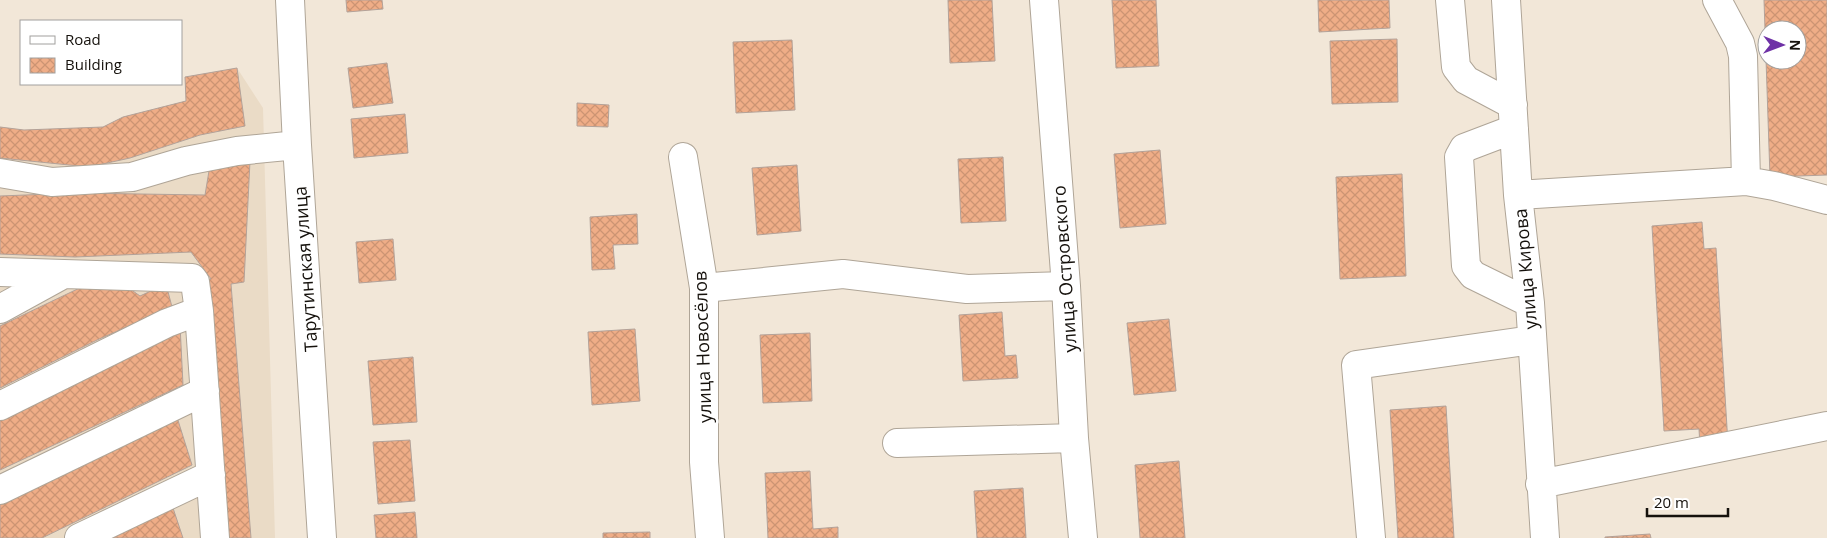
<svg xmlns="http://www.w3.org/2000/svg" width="1827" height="538" font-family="'Open Sans',sans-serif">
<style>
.built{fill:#eadbc6}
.building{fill:url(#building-cross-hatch);stroke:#b3a299;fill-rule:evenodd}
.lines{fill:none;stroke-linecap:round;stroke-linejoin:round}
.minor-casing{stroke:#afa597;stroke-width:30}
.minor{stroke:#fff;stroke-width:28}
.labels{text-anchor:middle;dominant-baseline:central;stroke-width:5;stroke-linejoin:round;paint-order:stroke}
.street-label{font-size:18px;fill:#15110c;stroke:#fff}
</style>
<defs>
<pattern id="building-cross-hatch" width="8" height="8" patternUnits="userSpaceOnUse" patternTransform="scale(1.25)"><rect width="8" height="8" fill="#efad87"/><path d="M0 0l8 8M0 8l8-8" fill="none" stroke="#cc9473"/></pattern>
</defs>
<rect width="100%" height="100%" fill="#f2e7d8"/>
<path class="built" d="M237 68 263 108 275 538H0V127L24 130 103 127 123 117 186 101 185 77Z"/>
<path class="building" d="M346 0H382L383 9 347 12Z
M948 0H992L995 61 950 63Z
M1112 0H1156L1159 66 1116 68Z
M1318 0H1389L1390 28 1319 32Z
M1764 0H1827V175L1770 177ZM1767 30H1797V60H1767Z
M1397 39 1398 102 1332 104 1330 41Z
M792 40 795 110 736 113 733 42Z
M387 63 393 103 353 108 348 68Z
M237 68 245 126 200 135 130 158 89 167 0 158V127L24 130 103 127 123 117 186 101 185 77Z
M577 103 609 105 608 127 577 126Z
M405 114 408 153 354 158 351 119Z
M1160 150 1166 224 1120 228 1114 154Z
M1003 157 1006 221 961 223 958 159Z
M250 161 244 282 231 284 251 538H224L199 280 211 279 191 252 75 257 0 254V196L76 193 205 195 210 165Z
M797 165 801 231 757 235 752 168Z
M1402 174 1406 276 1340 279 1336 177Z
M637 214 638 244 613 245 615 269 592 270 590 217Z
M1702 222 1704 249 1716 248 1728 444 1700 446 1699 429 1664 431 1652 226Z
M393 239 396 280 359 283 356 242Z
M127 280 133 291 140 296 166 284 172 307 97 340 0 388V326L88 284Z
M1002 312 1005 356 1016 355 1018 378 963 381 959 315Z
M1169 319 1176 391 1134 395 1127 323Z
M180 325 183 385 0 470V415Z
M635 329 640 401 592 405 588 332Z
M810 333 812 401 763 403 760 335Z
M413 357 417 422 373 425 368 361Z
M1446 406 1454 538H1398L1390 410Z
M176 414 192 465 42 538H0V500Z
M410 440 415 501 378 504 373 442Z
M1179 461 1185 538H1140L1135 465Z
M810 471 813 529 838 527V538H768L765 473Z
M1023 488 1026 538H977L974 491Z
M173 508 183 538H107Z
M415 512 417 538H376L374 515Z
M650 532V538H603V533Z
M1650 534 1651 538H1605V537Z"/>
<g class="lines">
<defs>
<path id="minor" d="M290 0 297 145 322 538
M1044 0 1066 286 1074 438 1083 538
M1450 0 1456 67 1466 80 1513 105
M1506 0 1518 195 1530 303 1545 538
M1717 0 1740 43 1743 56 1746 181
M1514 129 1464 148 1459 157 1466 266 1473 275 1530 303
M683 157 704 288V462L710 538
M0 173 52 182 132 177 186 161 237 151 297 145
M1518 195 1746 181 1774 186 1827 200
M0 272 192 278 195 282 199 311 215 538
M704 288 843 274 967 289 1066 286
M0 309 62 275
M0 406 167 323 199 311
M897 443 1074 438
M1540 484 1827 426
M0 490 205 391
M79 538 211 475
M1371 538 1356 365 1532 340"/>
</defs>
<use href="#minor" class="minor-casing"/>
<use href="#minor" class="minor"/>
</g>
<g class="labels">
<g class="street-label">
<text transform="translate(305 269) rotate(-94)">Тарутинская улица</text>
<text transform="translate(1064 269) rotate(-94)">улица Островского</text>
<text transform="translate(1525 269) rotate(-95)">улица Кирова</text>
<text transform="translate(702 347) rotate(-92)">улица Новосёлов</text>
</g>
</g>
<rect x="20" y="20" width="162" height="65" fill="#ffffff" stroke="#a1a09e"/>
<rect x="30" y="36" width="25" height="8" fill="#ffffff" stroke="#a1a09e"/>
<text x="65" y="45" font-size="15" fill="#15110c">Road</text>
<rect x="30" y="58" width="25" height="15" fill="url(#building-cross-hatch)" stroke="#a1a09e"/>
<text x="65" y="70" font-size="15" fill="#15110c">Building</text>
<g transform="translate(1782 45) rotate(91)"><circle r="24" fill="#ffffff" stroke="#a1a09e"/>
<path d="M0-4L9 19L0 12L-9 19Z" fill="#6e31a6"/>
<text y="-8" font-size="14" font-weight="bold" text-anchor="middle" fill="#15110c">N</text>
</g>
<path d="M1647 508v8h81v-8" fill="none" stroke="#15110c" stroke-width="2.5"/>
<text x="1654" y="508" font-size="15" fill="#15110c" stroke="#ffffff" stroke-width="4" paint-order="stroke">20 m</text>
</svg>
